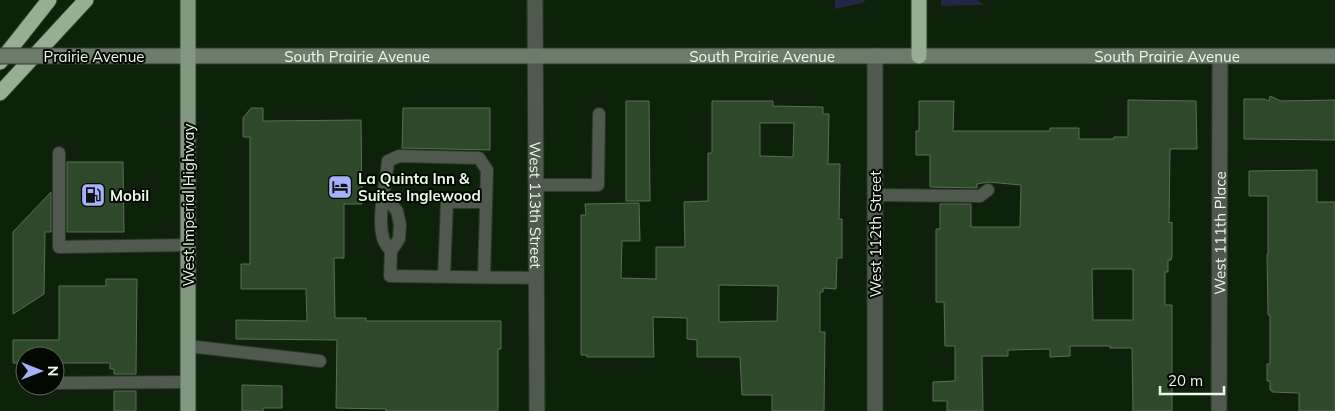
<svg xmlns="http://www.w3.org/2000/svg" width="1335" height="411" font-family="Mulish,sans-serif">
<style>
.green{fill:#232646}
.building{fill:#2d4929;stroke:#586f54;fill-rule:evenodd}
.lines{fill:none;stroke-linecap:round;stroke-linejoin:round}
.lane-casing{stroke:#293c26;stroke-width:14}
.street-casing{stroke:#293c26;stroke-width:17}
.secondary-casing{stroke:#293c26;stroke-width:17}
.primary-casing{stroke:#293c26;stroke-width:17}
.highway-casing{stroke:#293c26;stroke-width:17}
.lane{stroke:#4f594e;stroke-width:12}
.street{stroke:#4f594e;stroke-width:15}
.secondary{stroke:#6c7c6a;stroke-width:15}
.primary{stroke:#82977f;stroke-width:15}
.highway{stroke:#96af92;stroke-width:15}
.secondary-bridge-casing{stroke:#293c26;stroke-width:17;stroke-linecap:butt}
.secondary-bridge{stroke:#6c7c6a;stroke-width:15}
.labels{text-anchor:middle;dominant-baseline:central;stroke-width:4;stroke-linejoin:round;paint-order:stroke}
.street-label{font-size:15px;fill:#ebf9e9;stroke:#030902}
.poi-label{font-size:15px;font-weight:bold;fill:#ebf9e9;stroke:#030902;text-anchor:start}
</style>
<rect width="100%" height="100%" fill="#0e220b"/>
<path class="green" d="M835 0H866L862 3 835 9Z
M941 0H977L984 5 941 6Z"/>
<path class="building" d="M1270 96 1281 101 1335 100V140L1244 139V99H1265L1269 101Z
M1128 100 1196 101 1197 149H1170L1169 223 1172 222V256L1171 260H1168V272H1165V305H1172V411H1133L1132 348H1110V346H1070V356L1050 357V349L1008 350V356H982L983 411H947V401H933V382L955 381V346H945L944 302H936V229H940V204H971V227H1020L1021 185 988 182 977 184V188L930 187V155H916V131H919V101H954L953 131H1050V128H1079V139H1114V137H1128ZM1092 269H1133V320H1093Z
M626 101H649L650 201H626Z
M712 101H773V106L823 107V114H829L828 164H840L839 219H842V258H837L836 289 823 288V292H820V332H825L824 411H772V395H742L740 357H697V340L687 339V318L653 317 654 357H587V355H581V215H586L585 204 639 203 640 241H622L621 278 656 279V247H685L684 202 708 201V153H712ZM760 123H794L793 157 760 156ZM719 285 778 286 777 321 719 322Z
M251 108H263V121L361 120 362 204H344V258H334L335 318H366V321H501V349H498V411H386V409L336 408 337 340 236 339V320L307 321 306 289H241V264H250V137H243V118Z
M403 108H490V150L402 148Z
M67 162H123L124 232H67Z
M1317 170V202H1335V411H1299V393L1272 392V390H1270V381H1267V364H1270V315H1268L1267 254H1268V196H1249V171Z
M51 192V232H45L44 294 13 314V232Z
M106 279H137L136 374H114V369H110V363H55V356H25V363H13V340H59V286H106Z
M242 385 282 386V408H263V411H242Z
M114 391H136V411H114Z"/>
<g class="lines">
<defs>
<path id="lane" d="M59 153V247L188 245
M536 185H598L599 114
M384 195 397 211 400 225 399 239 391 251 390 276 536 278
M875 195 980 196 988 190
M391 251C388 247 384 243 383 238 377 216 386 184 388 161L399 156 479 158 487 170 484 277
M444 277 447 202H486
M188 346 320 361
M55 383 188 382"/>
<g id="street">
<path id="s1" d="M535 0 537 411"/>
<path d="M875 56V411"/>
<path id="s2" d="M1219 411 1220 57"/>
</g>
<g id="secondary">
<path id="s3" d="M83 56H1335"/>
</g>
<path id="primary" d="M188 411V0"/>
<path id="highway" d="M919 56V0
M0 62 49 0
M0 93 86 0"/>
</defs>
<use href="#lane" class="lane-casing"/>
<use href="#street" class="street-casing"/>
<use href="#secondary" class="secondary-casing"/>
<use href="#primary" class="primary-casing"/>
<use href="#highway" class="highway-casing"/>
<use href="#lane" class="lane"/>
<use href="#street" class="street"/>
<use href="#secondary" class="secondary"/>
<use href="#primary" class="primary"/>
<use href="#highway" class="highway"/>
<defs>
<path id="secondary-bridge" d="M0 56H83"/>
</defs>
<use href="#secondary-bridge" class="secondary-bridge-casing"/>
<use href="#secondary-bridge" class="secondary-bridge"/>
</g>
<defs>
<symbol id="hotel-square" viewBox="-11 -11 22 22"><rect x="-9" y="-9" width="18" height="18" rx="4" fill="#a6b1fc" stroke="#030902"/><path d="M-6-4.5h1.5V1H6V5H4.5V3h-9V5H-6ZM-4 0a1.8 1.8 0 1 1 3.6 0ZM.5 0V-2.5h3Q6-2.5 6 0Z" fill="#111"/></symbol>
<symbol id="fuel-square" viewBox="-11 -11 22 22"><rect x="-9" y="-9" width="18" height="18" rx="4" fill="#a6b1fc" stroke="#030902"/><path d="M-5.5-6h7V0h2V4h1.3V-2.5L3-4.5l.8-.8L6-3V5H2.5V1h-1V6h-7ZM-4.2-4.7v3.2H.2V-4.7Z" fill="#111"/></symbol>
</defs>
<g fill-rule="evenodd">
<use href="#hotel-square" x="326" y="173" width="28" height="28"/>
<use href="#fuel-square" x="79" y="181" width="28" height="28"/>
</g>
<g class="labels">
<g class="street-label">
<text x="94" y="56">Prairie Avenue</text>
<text stroke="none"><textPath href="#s3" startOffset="274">South Prairie Avenue</textPath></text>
<text stroke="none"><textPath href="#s3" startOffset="679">South Prairie Avenue</textPath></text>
<text stroke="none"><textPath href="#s3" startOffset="1084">South Prairie Avenue</textPath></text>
<text transform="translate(188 205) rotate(-90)">West Imperial Highway</text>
<text stroke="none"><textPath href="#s1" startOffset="205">West 113th Street</textPath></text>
<text transform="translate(875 234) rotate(-90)">West 112th Street</text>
<text stroke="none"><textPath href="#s2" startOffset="178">West 111th Place</textPath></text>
</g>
<g class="poi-label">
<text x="358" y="178">La Quinta Inn &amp;<tspan x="358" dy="17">Suites Inglewood</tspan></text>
<text x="110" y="195">Mobil</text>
</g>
</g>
<g transform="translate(40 371) rotate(90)"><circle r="24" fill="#030902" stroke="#60695e"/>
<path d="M0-4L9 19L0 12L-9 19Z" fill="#a6b1fc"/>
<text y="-8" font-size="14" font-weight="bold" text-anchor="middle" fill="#ebf9e9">N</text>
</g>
<path d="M1160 386v8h64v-8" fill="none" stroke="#ebf9e9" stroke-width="2.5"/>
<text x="1168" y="386" font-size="15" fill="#ebf9e9" stroke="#030902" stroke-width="4" paint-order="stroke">20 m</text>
</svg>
